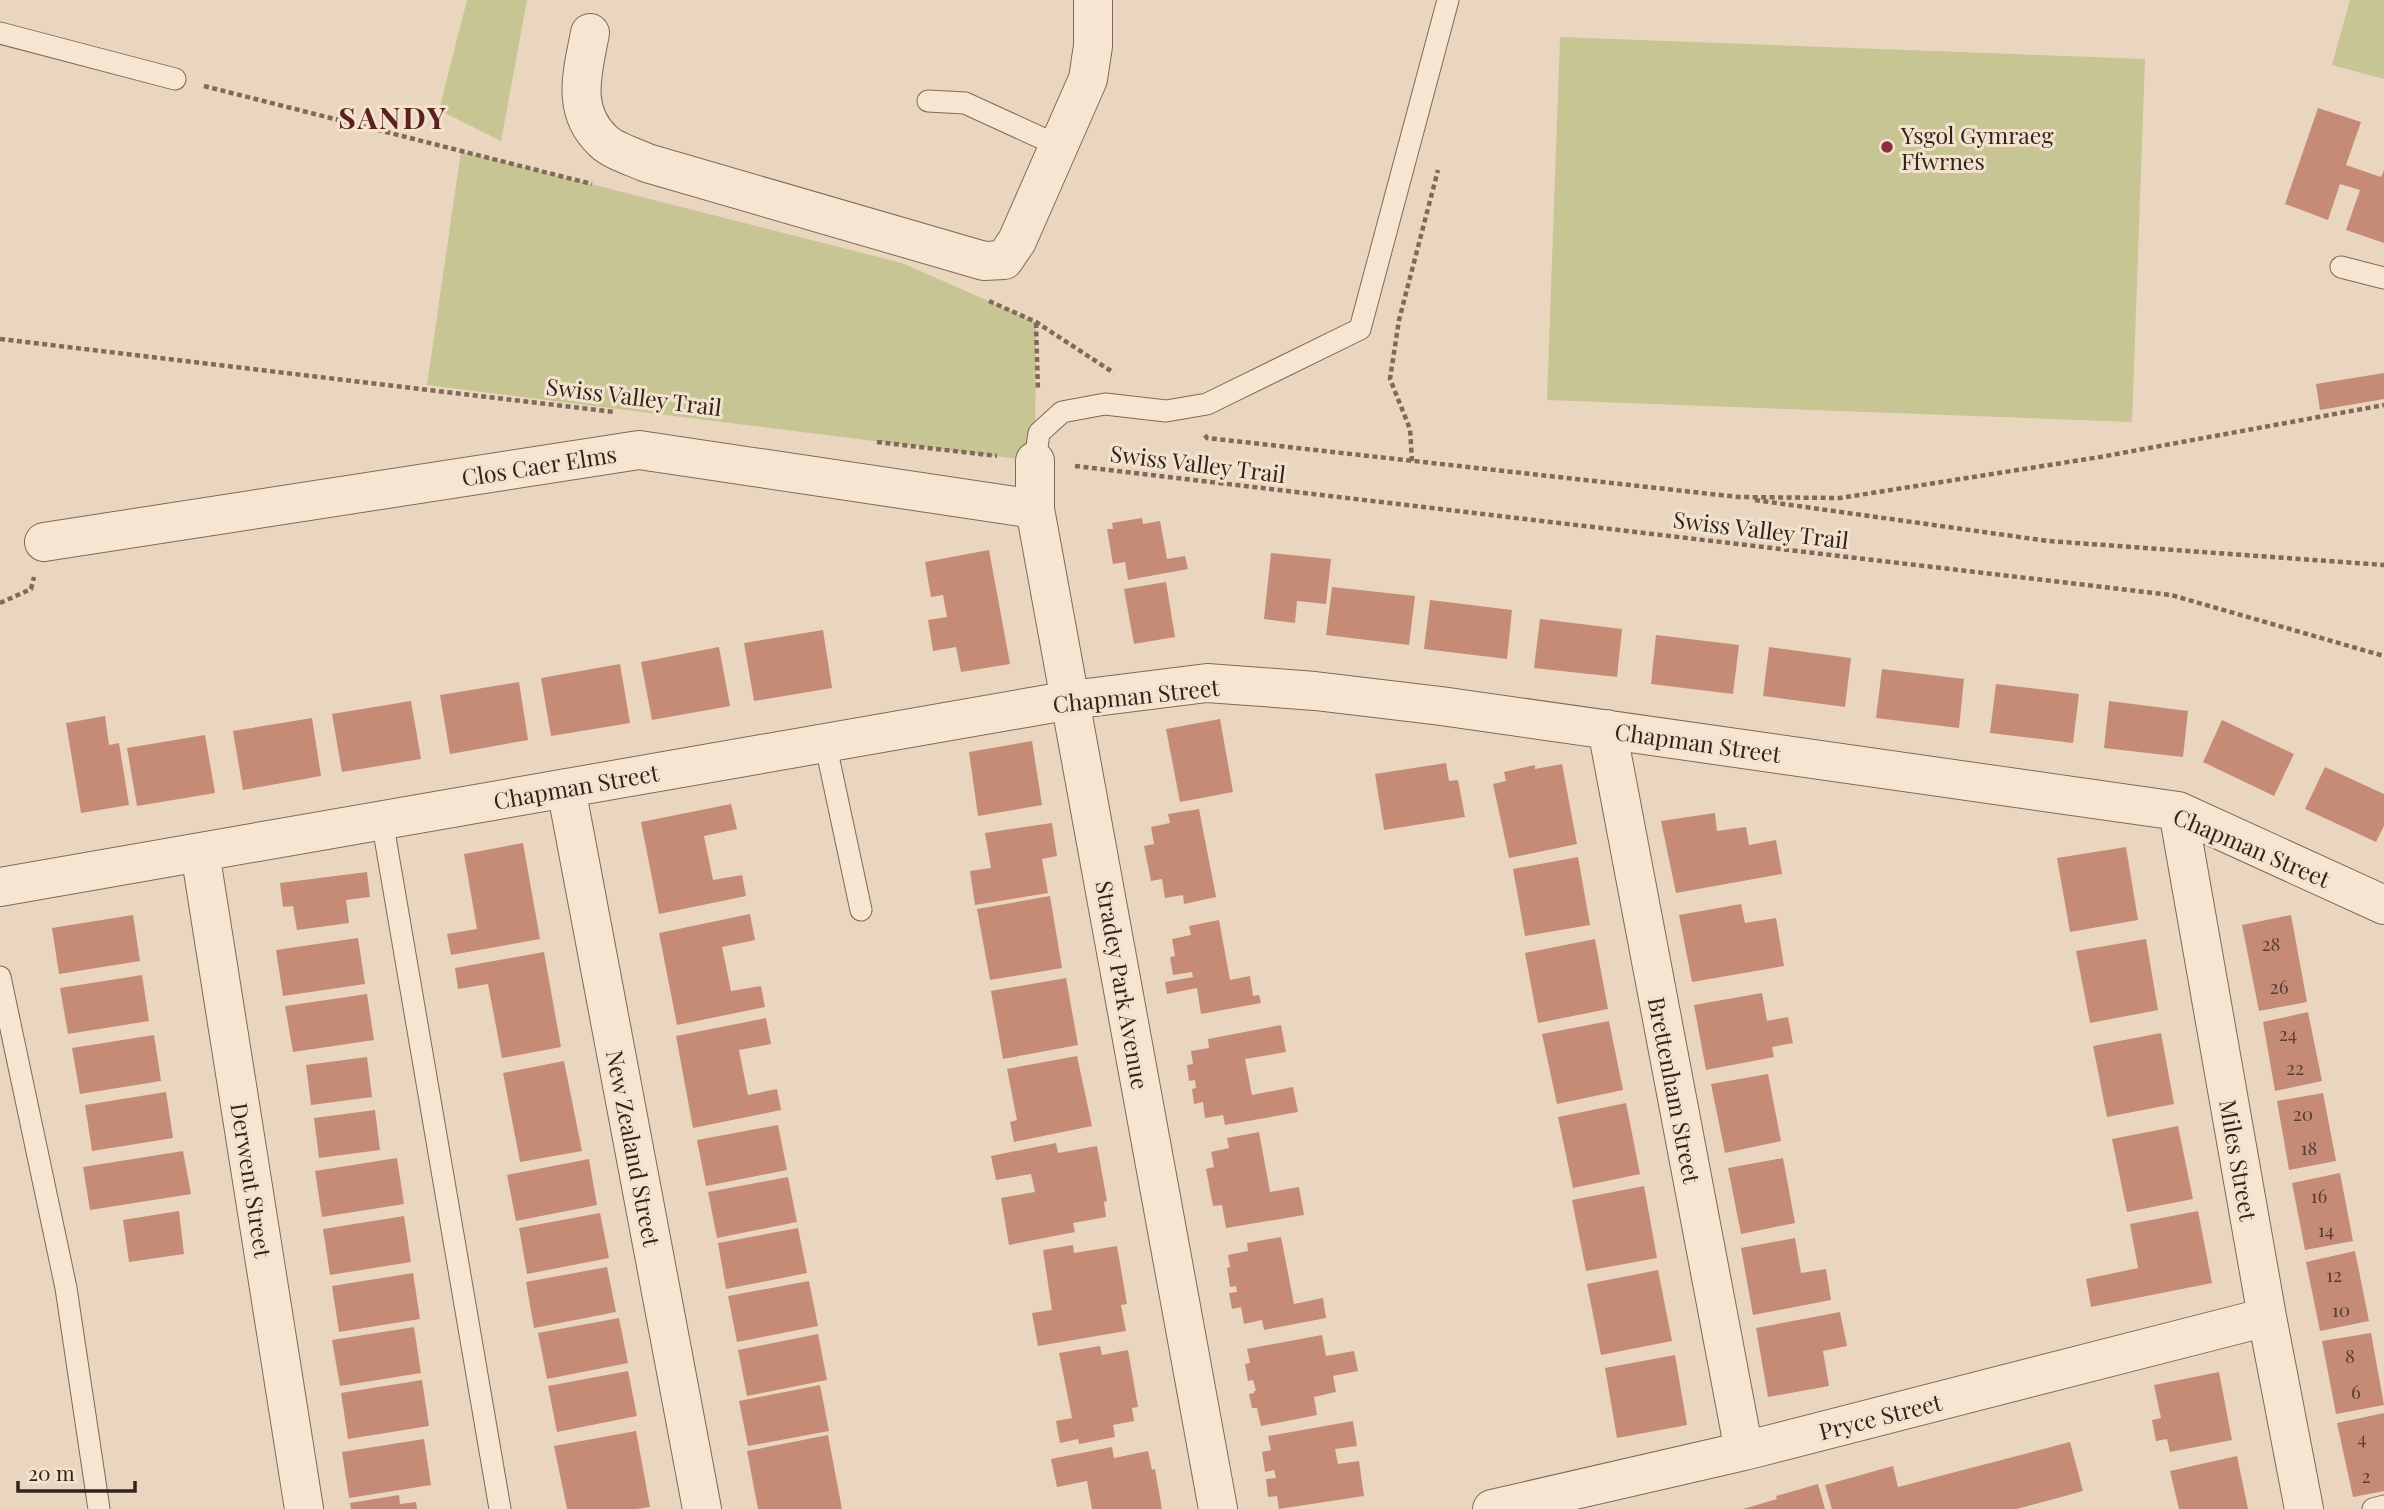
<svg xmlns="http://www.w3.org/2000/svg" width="2384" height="1509" font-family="'Playfair Display',serif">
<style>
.green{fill:#c7c594}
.building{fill:#c68b77}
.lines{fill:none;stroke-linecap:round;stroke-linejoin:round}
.lane-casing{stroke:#816858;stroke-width:23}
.street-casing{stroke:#816858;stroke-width:40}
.path{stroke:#816858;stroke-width:4.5;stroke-dasharray:5 3.5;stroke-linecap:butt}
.lane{stroke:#f6e5d1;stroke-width:21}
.street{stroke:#f6e5d1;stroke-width:38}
.poi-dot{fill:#8c2d3d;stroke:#f2e2ce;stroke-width:2.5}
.labels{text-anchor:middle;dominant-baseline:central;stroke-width:6;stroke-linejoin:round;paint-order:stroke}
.number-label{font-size:19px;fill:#573d33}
.poi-label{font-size:23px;fill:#32231c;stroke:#f2e2ce;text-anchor:start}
.street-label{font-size:23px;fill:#32231c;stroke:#f2e2ce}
.district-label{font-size:30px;font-weight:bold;letter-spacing:2px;fill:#5b211e;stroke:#f2e2ce}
</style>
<rect width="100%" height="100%" fill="#ead6bf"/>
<path class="green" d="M467 0H527L501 141 439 110Z
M2350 0H2384V79L2332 65Z
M1560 37 2145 59 2132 422 1547 400Z
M461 151 902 263 1036 322 1035 461 427 385Z"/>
<path class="building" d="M2318 108 2361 122 2346 165 2381 177 2384 170V243L2346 230 2360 190 2340 184 2328 220 2285 204Z
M2384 373V399L2320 410 2316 384Z
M1142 518 1143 524 1160 521 1167 559 1185 556 1188 569 1128 580 1125 562 1113 564 1107 529H1113L1112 523Z
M989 550 1010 664 961 672 956 647 933 651 928 620 947 617 943 595 931 597 925 562Z
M1271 553 1331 559 1326 604 1297 601 1295 623 1264 619Z
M1166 582 1175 637 1134 644 1124 589Z
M1332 587 1415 596 1409 645 1326 635Z
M1430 600 1512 610 1507 659 1424 649Z
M1540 619 1622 629 1617 677 1534 668Z
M823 630 832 688 754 701 744 643Z
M1656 635 1739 645 1733 694 1651 684Z
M719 647 730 706 652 720 641 662Z
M1769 647 1851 658 1845 707 1763 696Z
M620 664 630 723 551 736 541 678Z
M1882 669 1964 679 1959 728 1876 718Z
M519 682 528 740 450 754 440 695Z
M1996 684 2079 694 2073 743 1990 733Z
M411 701 421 759 342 772 332 714Z
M2109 701 2188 711 2183 757 2104 748Z
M105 716 109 745 119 743 129 805 81 813 66 723Z
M312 718 321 776 243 790 233 731Z
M1220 719 1233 792 1180 802 1166 729Z
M2222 720 2294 754 2274 796 2203 762Z
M205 735 215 793 137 806 127 748Z
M1032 741 1042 805 978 816 969 752Z
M1446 763 1449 781 1458 780 1465 817 1384 830 1375 774Z
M1562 764 1577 844 1509 858 1493 784 1506 781 1504 772 1535 765V769Z
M2325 767 2384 794V826L2376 842 2305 809Z
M731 804 737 829 704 836 713 880 742 875 746 896 659 914 641 822Z
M1199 809 1216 897 1184 904 1183 895 1165 898 1162 879 1151 881 1144 846 1154 844 1151 827 1170 823 1168 814Z
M1715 813 1717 831 1746 827 1749 845 1776 840 1782 874 1676 893 1661 821Z
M1052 823 1057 856 1042 859 1048 893 975 905 970 871 991 868 985 833Z
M523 843 540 939 451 955 447 934 477 929 464 854Z
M2126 847 2138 920 2070 932 2057 858Z
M1578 857 1590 925 1525 936 1513 869Z
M367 872 370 897 346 900 349 923 297 930 293 906 283 907 280 883Z
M1050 896 1062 968 990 980 977 909Z
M1741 904 1745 923 1776 918 1784 966 1692 982 1679 915Z
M750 914 755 940 722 947 731 991 761 986 765 1007 677 1025 659 933Z
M133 915 140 961 59 974 52 928Z
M2291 915 2307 1002 2259 1011 2242 925Z
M1219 920 1230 980 1250 976 1253 996 1259 995 1261 1003 1201 1014 1197 988 1167 994 1165 982 1193 977 1192 972 1173 975 1170 957 1175 956 1172 939 1191 935 1189 926Z
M358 938 365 984 283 996 276 950Z
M1595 939 1608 1009 1538 1023 1525 953Z
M2146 939 2158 1010 2090 1023 2076 951Z
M544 952 561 1047 502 1058 488 984 458 989 455 968Z
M142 975 149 1021 68 1034 60 988Z
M1066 978 1078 1045 1003 1059 991 991Z
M1762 993 1767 1021 1788 1017 1793 1043 1772 1047 1774 1057 1706 1070 1694 1005Z
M367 994 374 1040 293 1052 285 1006Z
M2308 1012 2322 1081 2275 1091 2263 1022Z
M766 1018 771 1044 739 1050 748 1095 777 1089 781 1110 693 1128 676 1036Z
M1609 1021 1623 1090 1557 1104 1542 1034Z
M1281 1025 1286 1052 1245 1059 1252 1095 1293 1087 1298 1112 1225 1125 1223 1115 1205 1118 1203 1102 1194 1104 1192 1089 1196 1088 1195 1080 1189 1081 1187 1065 1193 1064 1191 1051 1209 1048 1208 1039Z
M2161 1033 2174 1104 2107 1117 2093 1046Z
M154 1035 161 1081 80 1094 72 1048Z
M1077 1056 1092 1126 1014 1142 1010 1122 1017 1120 1007 1069Z
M367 1057 372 1097 311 1105 306 1065Z
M564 1061 582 1151 520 1162 503 1073Z
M1768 1074 1781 1141 1725 1153 1711 1084Z
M166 1092 173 1138 92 1151 85 1105Z
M2323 1093 2336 1161 2289 1170 2277 1101Z
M1626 1103 1640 1174 1573 1188 1558 1117Z
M375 1110 380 1150 319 1158 314 1118Z
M778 1125 787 1170 706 1186 697 1140Z
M2178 1126 2193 1199 2127 1212 2112 1139Z
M1259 1132 1270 1192 1299 1187 1304 1215 1226 1228 1222 1205 1213 1206 1206 1169 1214 1167 1211 1152 1229 1148 1227 1138Z
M1056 1143 1058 1153 1097 1146 1107 1201 1104 1202 1106 1217 1073 1223 1075 1232 1009 1245 1001 1198 1035 1192 1031 1174 996 1180 991 1156Z
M183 1151 191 1194 90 1210 83 1167Z
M397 1158 404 1204 322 1217 315 1171Z
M1783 1158 1795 1223 1741 1234 1728 1168Z
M589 1159 597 1205 516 1221 507 1175Z
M2340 1173 2353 1241 2305 1250 2292 1183Z
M788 1177 797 1222 717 1238 708 1192Z
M1644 1186 1657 1258 1586 1271 1572 1200Z
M179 1211 184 1254 129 1262 123 1220Z
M2198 1211 2212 1283 2091 1307 2086 1279 2138 1268 2130 1224Z
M600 1213 609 1258 527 1274 519 1228Z
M404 1216 411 1262 330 1275 323 1229Z
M798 1228 807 1273 726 1289 718 1243Z
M1281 1237 1294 1304 1323 1298 1326 1318 1264 1330 1262 1320 1244 1324 1241 1307 1232 1309 1229 1293 1237 1292 1236 1286 1230 1287 1227 1268 1230 1267 1228 1255 1248 1251 1247 1243Z
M1795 1238 1801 1273 1826 1269 1831 1300 1753 1315 1741 1248Z
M1073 1245 1074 1253 1117 1246 1127 1304 1121 1305 1126 1331 1038 1346 1032 1313 1052 1310 1043 1250Z
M2355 1251 2369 1321 2320 1331 2306 1262Z
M607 1267 616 1312 534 1328 526 1282Z
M1658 1270 1672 1341 1601 1355 1587 1284Z
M413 1273 420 1319 339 1332 332 1286Z
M809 1281 818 1326 737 1342 728 1296Z
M1840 1312 1847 1346 1823 1351 1829 1386 1768 1397 1756 1328Z
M619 1318 628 1363 547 1379 538 1333Z
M414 1327 421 1373 340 1386 332 1340Z
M2371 1333 2384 1405 2336 1414 2322 1341Z
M818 1334 827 1380 747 1396 738 1350Z
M1322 1335 1326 1356 1354 1351 1358 1371 1333 1376 1336 1392 1314 1397 1317 1415 1261 1426 1257 1408H1252L1249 1394 1254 1393V1391H1256L1253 1380 1248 1381 1245 1364 1250 1363 1247 1349Z
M1100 1346 1102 1355 1128 1350 1138 1407 1132 1408 1134 1421 1113 1425 1115 1437 1079 1444 1078 1439 1060 1443 1056 1421 1072 1418 1059 1353Z
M1675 1355 1687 1425 1617 1438 1605 1368Z
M628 1371 637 1416 557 1432 548 1386Z
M2219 1372 2232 1440 2170 1452 2167 1439 2156 1441 2152 1420 2161 1418 2154 1385Z
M422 1380 429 1426 348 1439 341 1393Z
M820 1385 829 1431 748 1446 739 1401Z
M2384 1413V1491L2353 1497 2337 1423Z
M1353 1421 1357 1446 1335 1449 1338 1464 1359 1461 1364 1496 1279 1509 1277 1496 1268 1497 1266 1479 1276 1478 1274 1470 1265 1472 1262 1452 1271 1450 1268 1436Z
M636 1431 650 1507 637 1509H567L554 1446Z
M828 1435 842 1509H758L747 1451Z
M424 1439 431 1485 349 1498 342 1452Z
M2070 1442 2083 1491 2017 1509H1832L1825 1485 1893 1466 1898 1487Z
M1112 1447 1114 1458 1148 1451 1152 1470 1155 1469 1162 1509H1092L1087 1481 1057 1487 1051 1459Z
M2237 1456 2248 1509H2179L2170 1471Z
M1818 1484 1825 1509H1743L1777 1499 1776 1496Z
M399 1495 400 1504 416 1502 417 1509H351L350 1503Z"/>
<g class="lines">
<defs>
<path id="lane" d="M0 33 175 79
M928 101 965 103 1059 146
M2341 267 2384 278
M1035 461 1039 433 1062 412 1105 404 1166 411 1207 404 1360 329 1448 0
M825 742 861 910
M382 820 500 1509
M0 977 66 1288 99 1509
M2373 1509 2384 1506"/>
<path id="street" d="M590 33C583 71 570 110 603 141 613 151 634 157 647 163L984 261 1004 260 1017 241 1088 79 1093 46V0
M1035 461V509L1218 1509
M44 542 639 450 1035 509
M1607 729 1744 1451
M566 788 702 1509
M2178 811 2267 1317 2304 1509
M200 852 304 1509
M0 887 1071 700 1207 683 1315 691 1441 706 2178 811 2384 905
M1492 1509 1744 1451 2267 1317"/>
</defs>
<use href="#lane" class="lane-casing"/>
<use href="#street" class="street-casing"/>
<path class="path" d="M204 86 592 184
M989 301 1036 322 1114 373
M1036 323 1038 391
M0 339 614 412
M1205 435 1207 438 1738 497 1840 498 2100 457 2384 405
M877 442 997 456
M1412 461 1410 429 1390 379 1399 320 1438 170
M1075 466 2171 595 2384 656
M1755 500 2048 541 2384 565
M0 603 31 589 34 577"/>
<use href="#lane" class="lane"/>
<use href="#street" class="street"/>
</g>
<circle class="poi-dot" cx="1887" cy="147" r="7"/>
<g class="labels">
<g class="number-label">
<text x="2271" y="943">28</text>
<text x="2279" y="986">26</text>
<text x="2288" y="1033">24</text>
<text x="2295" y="1067">22</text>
<text x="2303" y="1113">20</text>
<text x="2309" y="1147">18</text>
<text x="2319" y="1195">16</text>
<text x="2326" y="1229">14</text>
<text x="2334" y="1274">12</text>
<text x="2341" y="1309">10</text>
<text x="2350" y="1355">8</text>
<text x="2356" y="1391">6</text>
<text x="2362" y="1437">4</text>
<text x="2366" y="1475">2</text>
</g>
<g class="poi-label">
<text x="1901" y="134">Ysgol Gymraeg<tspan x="1901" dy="26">Ffwrnes</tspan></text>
</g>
<g class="street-label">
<text transform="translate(634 396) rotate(7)">Swiss Valley Trail</text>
<text transform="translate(1198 463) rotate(7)">Swiss Valley Trail</text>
<text transform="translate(539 465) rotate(-9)">Clos Caer Elms</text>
<text transform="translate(1761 529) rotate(7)">Swiss Valley Trail</text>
<text transform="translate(1136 695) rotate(-6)">Chapman Street</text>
<text transform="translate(1698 742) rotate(8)">Chapman Street</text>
<text transform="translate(576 786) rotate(-10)">Chapman Street</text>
<text transform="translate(2252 847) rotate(23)">Chapman Street</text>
<text transform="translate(1123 985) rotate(80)">Stradey Park Avenue</text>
<text transform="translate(1675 1090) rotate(79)">Brettenham Street</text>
<text transform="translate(634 1148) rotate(79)">New Zealand Street</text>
<text transform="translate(2239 1160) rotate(80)">Miles Street</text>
<text transform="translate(252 1180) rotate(81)">Derwent Street</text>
<text transform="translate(1880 1416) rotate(-14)">Pryce Street</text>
</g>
<g class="district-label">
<text x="393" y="117">SANDY</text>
</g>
</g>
<path d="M18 1481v10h117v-10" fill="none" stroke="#32231c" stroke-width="3.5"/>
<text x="28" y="1481" font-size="21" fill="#32231c" stroke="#f2e2ce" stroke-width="5" paint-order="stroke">20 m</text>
</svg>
